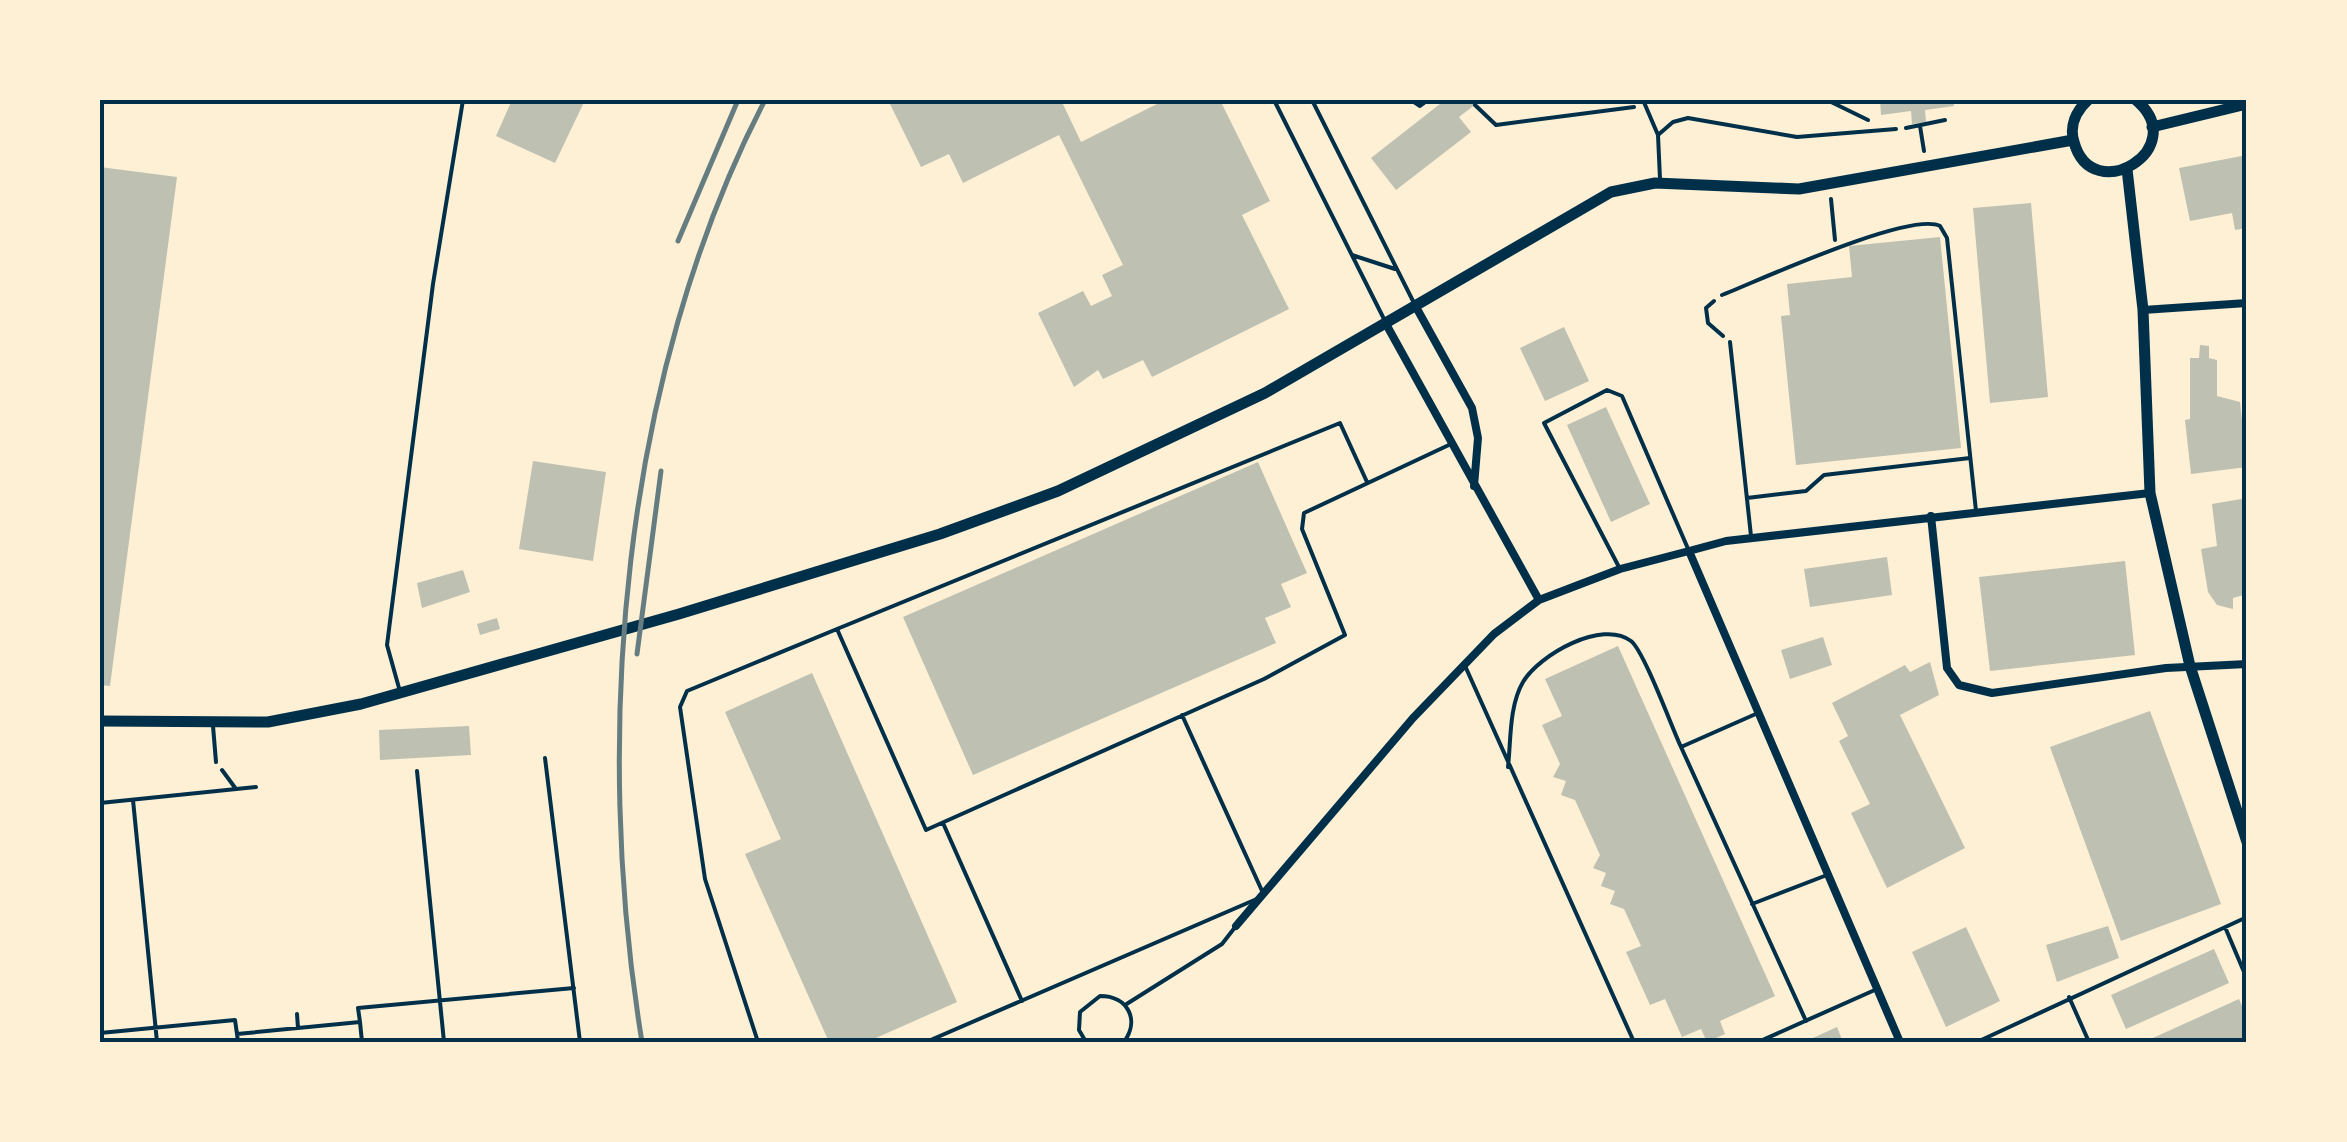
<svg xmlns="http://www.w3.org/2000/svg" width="2347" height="1142" font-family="Manrope,sans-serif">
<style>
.building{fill:#bec0b2}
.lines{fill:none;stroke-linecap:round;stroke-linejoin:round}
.path{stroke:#003049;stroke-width:4}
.service{stroke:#003049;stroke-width:4}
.minor{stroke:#003049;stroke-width:8}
.secondary{stroke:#003049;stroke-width:11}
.rail{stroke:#657d81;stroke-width:5}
.neatline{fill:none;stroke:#003049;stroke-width:4}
</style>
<rect width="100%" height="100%" fill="#fdf0d5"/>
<path class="building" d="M512 100H585L555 163 496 136Z
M888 100H1061L1081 142 1165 100H1220L1270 201 1242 215 1289 309 1152 377 1143 360 1103 379 1098 370 1074 387 1038 313 1083 291 1091 306 1112 296 1102 275 1123 265 1059 135 963 183 949 154 921 167Z
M1445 100 1449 104 1481 100 1459 117 1471 132 1396 190 1371 158Z
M1880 100H1953L1954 106 1925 110 1926 122 1912 124 1911 111 1881 115Z
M2247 155V228L2235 230 2232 213 2190 221 2179 168Z
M100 167 177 177 110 686 100 685Z
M2031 203 2048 397 1990 403 1973 208Z
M1940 237 1961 448 1796 465 1781 316 1790 315 1787 284 1852 277 1849 246Z
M1564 327 1589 381 1545 401 1520 348Z
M2200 345 2209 346V358L2217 360V396L2240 402 2247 467 2191 474 2185 420 2190 419V358H2199Z
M1606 407 1650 504 1611 522 1567 425Z
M533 461 606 472 593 561 519 549Z
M1258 462 1307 573 1281 584 1291 607 1265 618 1276 643 973 775 903 617Z
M2247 498V594L2233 598V609L2217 605 2208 592 2201 549 2217 546 2212 504Z
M1887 557 1892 595 1810 607 1804 569Z
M2125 561 2135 655 1990 671 1979 577Z
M463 570 470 592 422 608 417 583Z
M497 618 500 629 480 635 477 624Z
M1823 637 1832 665 1790 679 1781 650Z
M1618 646 1775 996 1720 1021 1725 1034 1707 1042 1701 1029 1682 1037 1665 999 1650 1005 1626 952 1641 946 1624 909 1610 904 1615 891 1601 886 1606 873 1593 868 1600 855 1575 800 1561 795 1566 781 1553 777 1560 764 1542 725 1562 716 1545 679Z
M1930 662 1939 695 1900 715 1965 848 1887 888 1851 813 1870 804 1839 741 1848 736 1832 703 1905 665 1910 672Z
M812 673 957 1002 867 1042H829L745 854 781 839 725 712Z
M2150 711 2221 904 2121 941 2050 747Z
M469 726 471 755 380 760 379 730Z
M2108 926 2119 958 2057 982 2046 945Z
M1966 927 2000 1001 1946 1027 1912 952Z
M2214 949 2229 983 2126 1029 2111 995Z
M2239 999 2247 1017V1042H2144Z
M1837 1027 1843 1042H1804Z"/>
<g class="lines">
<path class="path" d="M1411 100 1420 106 1428 100
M1827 100 1868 120
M1475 105 1496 125 1634 107
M1920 126 1924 151
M1906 128 1945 120
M1831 199 1835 240
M1714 301 1706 308 1708 323 1723 336
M545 758 580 1042
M222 770 236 789
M417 771 444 1042
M133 800 157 1042
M100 803 256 787
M297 1014 298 1028
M360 1022 358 1008 574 988
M100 1033 235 1020 237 1034
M238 1042 237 1034 360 1022 362 1042"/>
<path class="service" d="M1274 100 1384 319
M1312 100 1414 303
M1643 100 1658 135 1660 179
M1658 135 1673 122 1688 118 1797 137 1896 129
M1352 255 1395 269
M1722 295C1760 280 1910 211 1940 226L1947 238 1976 511
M1730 342 1751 536
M1367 482 1340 423 837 629 926 830 1264 679 1345 635 1302 529 1304 513 1451 444
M1747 498 1806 491 1824 475 1970 458
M1620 569 1544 423 1607 390 1622 396 1689 551
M1466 668 1634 1042
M399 688 387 645 433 284 463 100
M1182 715 1263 893
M213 726 216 762
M1681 747 1806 1021
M1508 767C1511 740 1509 706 1523 682 1539 655 1602 619 1631 641 1644 651 1672 728 1681 747L1758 713
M943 823 1022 1001
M1752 904 1827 875
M2225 927 2247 979
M2069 997 2089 1042
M1125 1005 1222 944 1236 926
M758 1042 705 879 680 707 687 691 837 629
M926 1042 1259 898
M1086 1042 1079 1030 1080 1012 1100 996C1128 996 1140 1020 1124 1042
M1758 1042 1877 989
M1977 1042 2247 917"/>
<path class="minor" d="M1416 307 1472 408 1478 438 1474 486
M2143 310 2247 303
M1386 324 1539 600
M1931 516 1947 668 1959 685 1992 693 2166 668 2247 664
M1689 551 1726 541 2150 493
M1236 926 1413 718 1494 634 1539 600 1620 569 1689 551 1900 1042"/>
<path class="secondary" d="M2088 100C2076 111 2069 126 2074 142 2092 209 2193 148 2136 100
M2152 127 2247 104
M2127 169 2143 310 2150 493 2190 666 2247 842
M100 721 268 722 361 704 679 614 940 534 1058 491 1265 393 1611 192 1655 183 1799 189 2073 140"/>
<path class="rail" d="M678 241 738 100
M637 654 661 471
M642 1042C592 738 621 377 765 100"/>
</g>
<rect width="2347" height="1142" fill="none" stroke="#fdf0d5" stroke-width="205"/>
<rect x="102" y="102" width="2142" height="938" class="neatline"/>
</svg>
